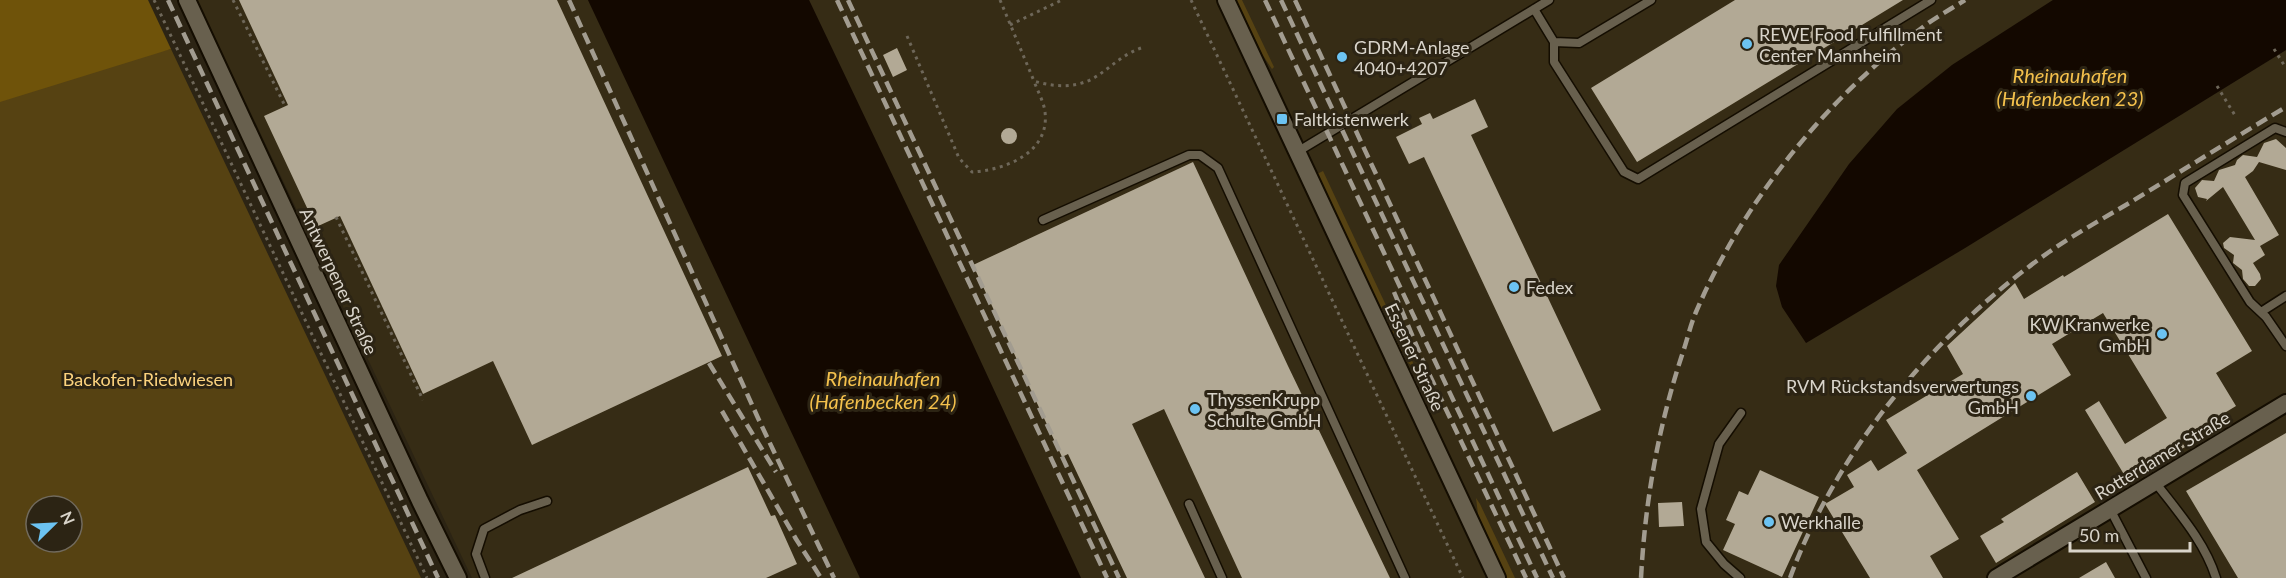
<svg xmlns="http://www.w3.org/2000/svg" width="2286" height="578" font-family="Lato,sans-serif">
<style>
.built{fill:#362c15}
.green{fill:#564212;fill-rule:evenodd}
.forest{fill:#6f530a}
.water{fill:#130800}
.building{fill:#b2a995}
.lines{fill:none;stroke-linecap:round;stroke-linejoin:round}
.service-casing{stroke:#140d01;stroke-width:11}
.minor-casing{stroke:#140d01;stroke-width:20}
.tertiary-casing{stroke:#140d01;stroke-width:20}
.path{stroke:#6e6759;stroke-width:3;stroke-dasharray:3 4.5;stroke-linecap:butt}
.service{stroke:#68604e;stroke-width:8}
.minor{stroke:#68604e;stroke-width:16}
.tertiary{stroke:#68604e;stroke-width:16}
.rail{stroke:#a29c90;stroke-width:4.5;stroke-dasharray:12 6;stroke-linecap:butt}
.poi-dot{fill:#6cc3f2;stroke:#2c2414;stroke-width:2}
.labels{text-anchor:middle;dominant-baseline:central;stroke-width:6;stroke-linejoin:round;paint-order:stroke}
.poi-label{font-size:18px;fill:#d9d4ca;stroke:#2c2414;text-anchor:start}
.street-label{font-size:18px;fill:#d9d4ca;stroke:#2c2414}
.park-label{font-size:18px;fill:#fcd37e;stroke:#2c2414}
.water-label{font-size:20px;font-style:italic;fill:#f4c14c;stroke:#2c2414}
</style>
<rect width="100%" height="100%" fill="#2c2414"/>
<path class="built" d="M197 0H588L860 578H472Z
M809 0H2053L1952 65 1806 343 1965 248 2286 50V578H1081L969 336Z"/>
<path class="green" d="M0 0 158 52 171 49 421 578H0ZM36 506H72V542H36Z
M1236 0H1242L1274 67 1272 69 1262 54Z
M1323 171 1414 365 1412 366 1405 360 1317 174Z
M1476 498 1480 504 1515 578H1507L1478 514Z"/>
<path class="forest" d="M0 0H148L171 49 0 102Z"/>
<path class="water" d="M588 0H809L969 336 1081 578H860Z
M2053 0H2286V50L1965 248 1806 343 1782 307 1776 286 1779 265 1849 164 1897 109 1952 65Z"/>
<path class="building" d="M239 0H557L722 356 532 445 493 361 423 394 340 216 316 227 264 116 288 105Z
M1735 0H1903L1637 162 1591 88Z
M897 48 907 70 893 77 883 55Z
M1475 99 1488 127 1471 135 1601 410 1553 432 1424 157 1409 164 1396 137 1422 124 1419 118 1430 113 1433 119Z
M1001 136a8 8 0 1 1 16 0a8 8 0 1 1-16 0Z
M2276 139 2286 148V170L2259 162 2253 171 2245 177 2279 235 2260 246 2265 255 2253 263 2260 274 2261 279 2255 286H2249L2243 279 2242 270 2233 263 2234 255 2224 248 2223 243 2230 237 2255 240 2223 187 2206 201 2207 199 2198 197 2195 188 2202 180 2214 181 2219 170 2235 165 2237 160 2243 155 2257 157 2264 143Z
M1193 162 1288 366 1390 578H1242L1164 409 1132 424 1205 578H1127L1068 454 1062 457 973 265Z
M2168 214 2252 351 2216 373 2236 406 2180 440 2185 447 2128 481 2085 410 2099 401 2125 444 2167 418 2103 313 2052 344 2071 375 1917 470 1959 539 1930 556 1943 578H1870L1825 504 1854 487 1847 475 1871 460 1878 471 1907 453 1886 420 1963 374 1947 346 2015 283 2024 299 2063 275 2064 277Z
M2286 433V578H2238L2186 491Z
M748 467 771 516 775 515 797 564 766 578H512Z
M1760 470 1819 497 1782 577 1723 550 1735 524 1726 520 1739 491 1748 495Z
M2077 472 2095 502 1996 563 1980 536 2004 522 2001 519Z
M1682 502 1684 526 1659 527 1658 503Z
M2106 562 2115 578H2079Z"/>
<g class="lines">
<defs>
<path id="service" d="M1534 9 1554 42V62L1624 172 1638 179 1931 0
M1554 42 1579 43 1651 0
M2286 132 2275 128 2185 183 2183 195 2250 302 2266 317 2286 346
M1297 152 1549 0
M1043 220 1189 155H1200L1218 168 1405 578
M2261 312 2286 296
M2155 482C2178 512 2205 542 2216 578
M1189 504 1222 578
M2110 509 2146 578
M485 578 476 554 484 529 520 510 547 501
M1740 578 1724 564 1706 542 1701 509 1719 444 1741 413"/>
<path id="minor" d="M187 0 420 501 458 578
M1996 578 2286 403"/>
<path id="tertiary" d="M1226 0 1497 578"/>
</defs>
<use href="#service" class="service-casing"/>
<use href="#minor" class="minor-casing"/>
<use href="#tertiary" class="tertiary-casing"/>
<path class="path" d="M154 0 427 578
M233 0 285 106
M1000 0 1034 81C1050 86 1068 88 1085 82 1103 76 1118 56 1141 48
M1191 0 1463 578
M1010 25 1062 0
M907 36 959 158 972 172C1005 170 1050 153 1045 112 1044 102 1037 90 1034 81
M2274 49 2286 68
M2217 86 2236 117
M336 217 423 400"/>
<use href="#service" class="service"/>
<use href="#minor" class="minor"/>
<use href="#tertiary" class="tertiary"/>
<path class="rail" d="M168 0 438 578
M569 0 758 418 834 578
M837 0 1107 578
M848 0 1119 578
M1265 0 1537 578
M1281 0 1553 578
M1295 0 1564 578
M1394 292 1423 361 1526 578
M709 363 776 472
M722 411 796 539 821 578
M1641 578C1645 502 1658 428 1682 355 1687 341 1690 326 1696 312 1743 202 1826 98 1923 27 1936 17 1951 9 1965 0
M1790 578C1838 447 1936 332 2049 252 2075 234 2104 218 2131 202 2183 170 2234 138 2286 107"/>
</g>
<g class="poi-dot">
<circle cx="1747" cy="44" r="6"/>
<circle cx="1342" cy="57" r="6"/>
<rect x="1276" y="113" width="12" height="12" rx="3"/>
<circle cx="1514" cy="287" r="6"/>
<circle cx="2162" cy="334" r="6"/>
<circle cx="2031" cy="396" r="6"/>
<circle cx="1195" cy="409" r="6"/>
<circle cx="1769" cy="522" r="6"/>
</g>
<g class="labels">
<g class="poi-label">
<text x="1759" y="34">REWE Food Fulfillment<tspan x="1759" dy="21">Center Mannheim</tspan></text>
<text x="1354" y="47">GDRM-Anlage<tspan x="1354" dy="21">4040+4207</tspan></text>
<text x="1294" y="119">Faltkistenwerk</text>
<text x="1526" y="287">Fedex</text>
<text x="2150" y="324" text-anchor="end">KW Kranwerke<tspan x="2150" dy="21">GmbH</tspan></text>
<text x="2019" y="386" text-anchor="end">RVM Rückstandsverwertungs<tspan x="2019" dy="21">GmbH</tspan></text>
<text x="1207" y="399">ThyssenKrupp<tspan x="1207" dy="21">Schulte GmbH</tspan></text>
<text x="1781" y="522">Werkhalle</text>
</g>
<g class="street-label">
<text transform="translate(339 281) rotate(65)">Antwerpener Straße</text>
<text transform="translate(1415 357) rotate(65)">Essener Straße</text>
<text transform="translate(2162 455) rotate(-31)">Rotterdamer Straße</text>
</g>
<g class="park-label">
<text x="148" y="379">Backofen-Riedwiesen</text>
</g>
<g class="water-label">
<text x="2070" y="75">Rheinauhafen<tspan x="2070" dy="23">(Hafenbecken 23)</tspan></text>
<text x="883" y="378">Rheinauhafen<tspan x="883" dy="23">(Hafenbecken 24)</tspan></text>
</g>
</g>
<g transform="translate(54 524) rotate(66)"><circle r="28" fill="#2c2414" stroke="#716a5d" stroke-width="1.5"/>
<path d="M0-4.5L10 22L0 15L-10 22Z" fill="#6cc3f2"/>
<text y="-9" font-size="16" font-weight="bold" text-anchor="middle" fill="#d9d4ca">N</text>
</g>
<path d="M2070 542v9h120v-9" fill="none" stroke="#d9d4ca" stroke-width="3"/>
<text x="2079" y="542" font-size="18" fill="#d9d4ca" stroke="#2c2414" stroke-width="4.5" paint-order="stroke">50 m</text>
</svg>
